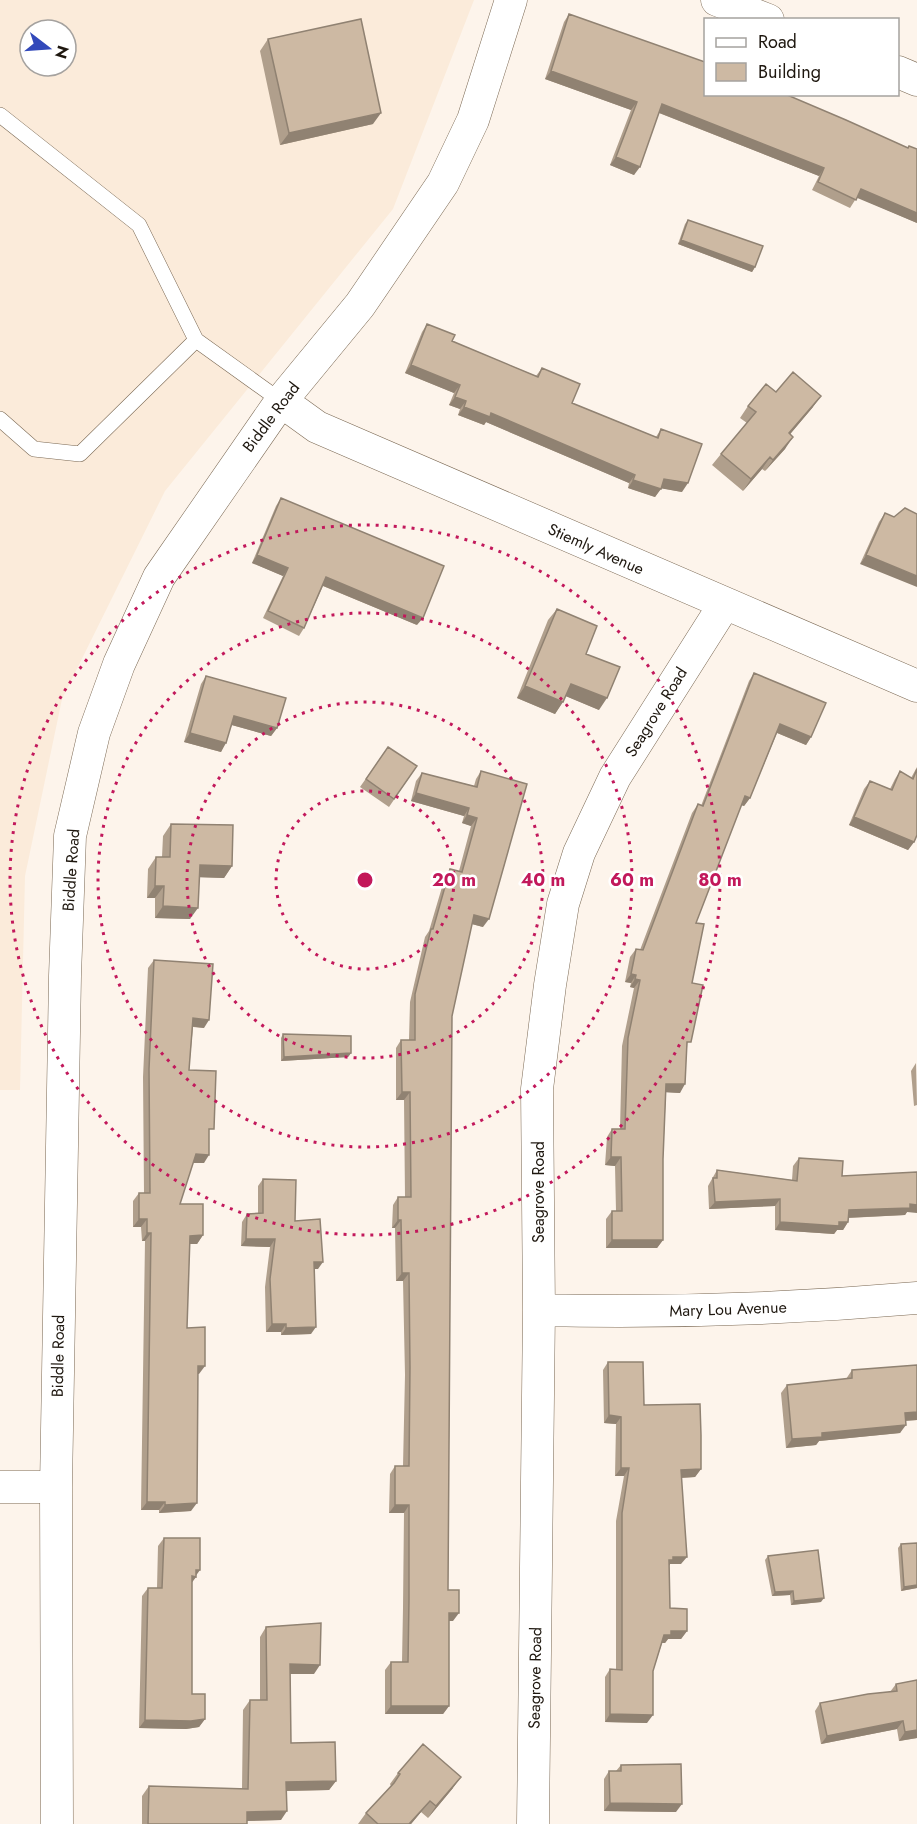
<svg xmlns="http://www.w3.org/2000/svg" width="917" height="1824" font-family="Jost,sans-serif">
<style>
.built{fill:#fbebda;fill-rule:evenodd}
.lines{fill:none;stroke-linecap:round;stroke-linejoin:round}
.lane-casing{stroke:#7b6954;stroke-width:16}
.street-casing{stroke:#7b6954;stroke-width:33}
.lane{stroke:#fff;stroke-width:15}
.street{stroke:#fff;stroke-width:32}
.wall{fill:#b09f8c}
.shaded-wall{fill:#908272}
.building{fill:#cdb9a3;stroke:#908272;stroke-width:1.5}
.ring{fill:none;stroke:#c2185b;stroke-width:3;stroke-dasharray:3 6}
.labels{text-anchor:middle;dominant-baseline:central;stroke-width:5;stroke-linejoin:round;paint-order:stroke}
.street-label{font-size:16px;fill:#1e170f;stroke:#fff}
.centre{fill:#c2185b;stroke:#fff;stroke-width:3}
.ring-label{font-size:18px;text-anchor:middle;font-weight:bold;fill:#c2185b;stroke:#fff;stroke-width:5;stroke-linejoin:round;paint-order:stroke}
</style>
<rect width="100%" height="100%" fill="#fdf4eb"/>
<path class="built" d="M0 0H474L393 209 165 491 62 699 25 876 20 1090H0ZM30 30H66V66H30Z"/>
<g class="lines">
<defs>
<path id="lane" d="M0 115 139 225 196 340 281 401
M0 419 34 449 80 454 196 340"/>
<path id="street" d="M717 0 768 20
M898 72 917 80
M281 401 317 427 917 686
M539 1310C665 1313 791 1309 917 1298
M0 1487H56
M57 1824 56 1487 65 976 70 836 94 733 119 664 159 577 281 401 360 305 443 183 473 120 511 0
M533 1824 539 1310 537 1089 550 985 563 904 579 853 615 777 724 605"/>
</defs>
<use href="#lane" class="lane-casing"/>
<use href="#street" class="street-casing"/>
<use href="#lane" class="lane"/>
<use href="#street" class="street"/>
</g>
<path class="wall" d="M569 14 908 148 909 146 917 223 857 197 850 208 812 190 819 176 659 113 634 175 610 165 631 110 545 79 564 22Z
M268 39 373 124 280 145 260 51Z
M688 220 755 267 752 272 678 244 685 224Z
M427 324 452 341 536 376 542 368 572 403 656 437 661 429 682 492 661 488 655 497 628 488 629 483 486 422 484 425 458 415 460 409 449 405 454 393 405 373 422 332Z
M776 392 813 407 790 434 785 449 765 471 762 469 743 491 712 465 721 454 747 423 740 418 748 406Z
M281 498 417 625 323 586 304 628 299 636 263 618 283 576 252 563 276 506Z
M885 513 894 517 860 564 879 522Z
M557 609 586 654 599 710 566 696 555 714 517 698 548 620Z
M754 673 811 737 806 745 777 733 750 798 744 806 741 805 696 923 692 983 687 1048 680 1093 666 1092 663 1159V1240L657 1248H606V1219L612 1211H616L615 1166 605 1165 607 1137 612 1129H620L622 1046 634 988 630 987 631 983 625 982 630 957 636 949 640 950 692 813 698 804 701 806 749 681Z
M206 676 277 728 271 736 232 725 221 752 184 742 201 684Z
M388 747 417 766 389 807 360 787Z
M917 767V835L914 842 908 850 849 825 864 789 870 781 890 789 895 779 900 771 911 778Z
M481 771 483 927 472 924 452 1016 448 1590 453 1621H449V1706L443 1714H385V1670L391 1662H402L403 1608 404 1513H389L390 1474 395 1466H403L405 1375 403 1281H396L395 1228H392L393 1205 398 1197H405L404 1100H396V1048L401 1040H409L410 1002 425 937 429 931 445 877 450 869 459 871 471 826 462 823 464 816 411 801 416 781 422 773 474 786 476 779Z
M171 824 232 866 224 878 199 877 190 919 155 918V898H147L148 869 156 857H162L163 836Z
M154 960 204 1028 193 1027 189 1070 209 1135 204 1163H193L180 1204 203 1235 197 1244H189L187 1328 199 1374H198L191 1511 159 1513V1510H141L145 1241H142L141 1227H133V1201L139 1193H144L143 1077 148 968Z
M283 1034 351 1053 348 1057 281 1061V1038Z
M916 1063 917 1105 914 1106 911 1071Z
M799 1158 842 1176 907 1212 905 1215 848 1218V1222L843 1230H837L834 1234 775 1230V1206L709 1209 708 1186 717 1170 792 1180 793 1166Z
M263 1179 295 1221 318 1269H314L311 1334 281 1335V1332H266L265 1287 270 1247 241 1246 242 1222 247 1214H258V1186Z
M608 1362 701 1469 695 1477 682 1478 681 1564H670L669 1565 670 1608 687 1631 681 1639H668L665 1643H662L653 1671 647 1723 605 1722V1677L610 1669 616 1670V1521L624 1476H615L616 1424 604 1423 603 1370Z
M917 1365V1420L906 1421 900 1433 819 1441 816 1445 786 1448 781 1393 787 1385 846 1379 852 1370Z
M164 1538 196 1575V1577L192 1582V1694L205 1719 199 1727 186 1729 139 1728 142 1596 148 1588H157L158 1546Z
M917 1543V1588L901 1591 898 1548 901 1544Z
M768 1556 821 1602 791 1605 790 1595 772 1596 765 1560Z
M266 1627 314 1674H290L291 1743 336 1781 329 1790 286 1791 281 1820 247 1821V1824H142V1796L149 1786 242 1789 243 1710 250 1700H260V1637Z
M896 1684 917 1738 899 1741 897 1729 821 1744 815 1711 820 1703 890 1692Z
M621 1765 676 1812 604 1811V1779L609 1771H616Z
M398 1773 453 1788 428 1818 421 1812 411 1824H358L366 1813 391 1786 390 1784Z"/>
<path class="shaded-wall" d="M551 71 637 102 631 110 545 79Z
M662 104 824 168 819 176 657 112Z
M381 113 373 124 280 145 289 133Z
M616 157 640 167 634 175 610 165Z
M861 189 917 213V223L855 197Z
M681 240 755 267 752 272 678 244Z
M411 365 460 385 454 393 405 373Z
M821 396 813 407 781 445 789 433Z
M455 397 466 401 460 409 449 405Z
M464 407 491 413 635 475 629 483 486 422 484 425 458 415Z
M793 437 785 449 765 471 773 460Z
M770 457 762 469 743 491 751 479Z
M664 479 688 483 682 492 659 488Z
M633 480 661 489 655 497 628 488Z
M257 555 288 568 283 576 252 563Z
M866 555 917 576V587L860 564Z
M326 577 423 618 417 625 321 585Z
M571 684 607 698 599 710 563 695Z
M525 686 563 702 555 714 517 698Z
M234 716 277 728 271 736 228 724Z
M780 724 811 737 806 745 775 732Z
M190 733 226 743 221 752 184 742Z
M416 793 469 808 464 816 411 801Z
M745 796 750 798 744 806 739 804Z
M467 815 477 818 471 826 462 823Z
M854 817 914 842 908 850 849 825Z
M200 865 232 866 224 878 192 877Z
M155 886H164L155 898H147Z
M163 906 198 908 190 919 155 918Z
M474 915 489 919 483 927 468 923Z
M631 974 636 975 631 983 625 982Z
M635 979 640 980 634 988 630 987Z
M193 1018 209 1020 204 1028 188 1026Z
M351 1053 348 1057 281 1061 284 1057Z
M666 1084H685L680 1093 661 1092Z
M402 1092H410L404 1100H396Z
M196 1154 209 1155 204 1163H190Z
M611 1157H621L615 1166 605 1165Z
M780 1199 775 1206 709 1209 715 1202Z
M910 1204 917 1205V1213L907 1212 905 1215 843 1218 849 1210Z
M139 1219H147L141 1227H133Z
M398 1220H401L395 1228H392Z
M780 1222H848L843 1230H837L834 1234 775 1230Z
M147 1233H151L145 1241H142Z
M203 1235 197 1244H184L190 1236Z
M246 1239H275L270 1247 241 1246Z
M612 1240H663L657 1248H606Z
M314 1262H323L318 1269H308Z
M402 1273H409L403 1281H396Z
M272 1324H286L281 1332H266Z
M316 1327 311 1334 281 1335 286 1328Z
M198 1366H205L199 1374H192Z
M917 1412V1420L899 1421 905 1413Z
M609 1415 621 1417 616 1424 604 1423Z
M906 1425 900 1433 819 1441 816 1445 786 1448 792 1439 822 1433Z
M621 1468H629L624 1476H615Z
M701 1469 695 1477 676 1478 681 1470Z
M147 1502H165L159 1510H141Z
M197 1503 191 1511 159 1513 165 1505Z
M395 1505H409L404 1513H389Z
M673 1557H687L681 1564H670L668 1568H664Z
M196 1570H200L195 1577H196L190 1585 186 1584Z
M917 1585V1588L901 1591 904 1587Z
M793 1591 790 1595 772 1596 775 1592Z
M824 1598 821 1602 791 1605 794 1601Z
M449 1613H459L453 1621H444Z
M671 1631H687L681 1639H668L665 1643H659L664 1635Z
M290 1664 320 1665 314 1674H284Z
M391 1706H449L443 1714H385Z
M610 1714 653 1715 647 1723 605 1722Z
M205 1719 199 1727 186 1729 139 1728 145 1720Z
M903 1721 897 1729 821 1744 827 1736Z
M917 1730V1738L899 1741 905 1732Z
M461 1777 453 1788 428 1818 436 1806Z
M336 1781 329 1790 280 1791 286 1782Z
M430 1801 421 1812 411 1824H409Z
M610 1803 682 1804 676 1812 604 1811Z
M287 1811 281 1820 241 1821 247 1812Z"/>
<path class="building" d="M569 14 705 62V94H785L846 120 908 148 909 146 917 149V213L861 189 856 200 818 182 824 168 662 104 640 167 616 157 637 102 551 71Z
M361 19 381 113 289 133 268 39Z
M688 220 763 246 755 267 681 240Z
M427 324 455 335 452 341 538 377 542 368 580 384 572 403 658 438 661 429 702 444 688 483 664 479 661 489 633 480 635 475 491 413 490 417 464 407 466 401 455 397 460 385 411 365Z
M793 372 821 396 789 433 793 437 773 460 770 457 751 479 721 454 756 412 748 406 766 384 776 392Z
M281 498 444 566 423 618 326 577 304 628 268 611 288 568 257 555Z
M905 508 917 514V576L866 555 885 513 894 517Z
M557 609 597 626 586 654 620 667 607 698 571 684 563 702 525 686Z
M754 673 826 703 811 737 780 724 750 798 745 796 696 923 704 924 692 983 703 985 691 1042H687L685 1084H666L663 1159V1240H612V1211H622L621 1157H611L612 1129H625L628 1038 640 980 635 979 636 975 631 974 636 949 643 950 698 804 703 806Z
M206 676 286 698 277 728 234 716 226 743 190 733Z
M388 747 417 766 394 799 366 779Z
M917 769V835L914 842 854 817 870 781 892 790 900 771 913 779Z
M481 771 527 784 489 919 474 915 452 1016 448 1590H459V1613H449V1706H391V1662H408L409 1600V1505H395V1466H409L410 1367 409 1273H402L401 1220H398V1197H411L410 1092H402L401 1040H415V994L431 929H433L450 869 462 872 477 818 467 815 469 808 416 793 422 773 477 787Z
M171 824 233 825 232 866 200 865 198 908 163 906 164 886H155L156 857H170Z
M154 960 213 964 209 1020 193 1018 189 1070 216 1071 214 1129H209V1155L196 1154 180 1204H203V1235L190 1236 187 1328 205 1327V1366H198L197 1503 165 1505V1502H147L151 1233H147V1219H139V1193H150L149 1069Z
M283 1034 351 1036V1053L284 1057Z
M799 1158 843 1161 842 1176 917 1172V1205L910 1204V1208L849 1210 848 1222H839V1226L780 1222V1199L715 1202 713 1178H717V1170L797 1181Z
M263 1179 296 1180 295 1221 320 1219 323 1262H314L316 1327 286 1328V1324H272L270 1279 275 1239H246L247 1214 263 1213Z
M608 1362H643L644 1405 700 1404 701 1435V1469L681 1470 687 1557H673V1560H669L670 1608 687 1609V1631H671V1635H664L653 1671V1715L610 1714V1669L622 1670V1513L629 1468H621V1417L609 1415Z
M917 1365V1412L905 1413 906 1425 822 1433V1437L792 1439 787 1385 852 1378V1370Z
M164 1538H200V1570H196V1577L192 1576V1694H205V1719L191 1721 145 1720 148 1588H162Z
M917 1543V1585L904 1587 901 1544Z
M818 1550 824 1598 794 1601 793 1591 775 1592 768 1556Z
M321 1623 320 1665 290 1664 291 1743 335 1742 336 1781 286 1782 287 1811 247 1812V1824H148L149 1786 248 1789 250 1700H267L266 1627Z
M917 1680V1730L905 1732 903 1721 827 1736 820 1703 868 1694 897 1691 896 1684Z
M423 1744 461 1777 436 1806 430 1801 409 1824H378L366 1813 394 1783 400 1774 398 1773Z
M681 1764 682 1804 610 1803 609 1771H621V1765Z"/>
<g class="ring">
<circle cx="365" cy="880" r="89"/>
<circle cx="365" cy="880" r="178"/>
<circle cx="365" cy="880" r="267"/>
<circle cx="365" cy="880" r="355"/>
</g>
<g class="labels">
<g class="street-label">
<text transform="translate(271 417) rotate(-53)">Biddle Road</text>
<text transform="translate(596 549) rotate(24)">Stiemly Avenue</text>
<text transform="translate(656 712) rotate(-58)">Seagrove Road</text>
<text transform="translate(71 870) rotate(-86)">Biddle Road</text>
<text transform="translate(538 1192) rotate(-90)">Seagrove Road</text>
<text transform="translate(728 1309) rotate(-2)">Mary Lou Avenue</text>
<text transform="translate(58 1356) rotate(-89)">Biddle Road</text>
<text transform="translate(535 1678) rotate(-89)">Seagrove Road</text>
</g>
</g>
<circle cx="365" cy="880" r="9" class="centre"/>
<g class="ring-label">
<text x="454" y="886">20 m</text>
<text x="543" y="886">40 m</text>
<text x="632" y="886">60 m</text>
<text x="720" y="886">80 m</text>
</g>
<rect x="704" y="18" width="195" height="78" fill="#ffffff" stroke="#a5a29f" stroke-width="1.5"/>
<rect x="716" y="38" width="30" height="9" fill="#ffffff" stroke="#a5a29f" stroke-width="1.5"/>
<text x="758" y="48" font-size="18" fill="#1e170f">Road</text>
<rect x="716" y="63" width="30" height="18" fill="#cdb9a3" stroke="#a5a29f" stroke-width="1.5"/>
<text x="758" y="78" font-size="18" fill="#1e170f">Building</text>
<g transform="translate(48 48) rotate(107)"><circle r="28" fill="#ffffff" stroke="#a5a29f" stroke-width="1.5"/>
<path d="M0-4.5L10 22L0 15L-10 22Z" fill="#3249ba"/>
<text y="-9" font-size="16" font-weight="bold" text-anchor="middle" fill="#1e170f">N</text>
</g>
</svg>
